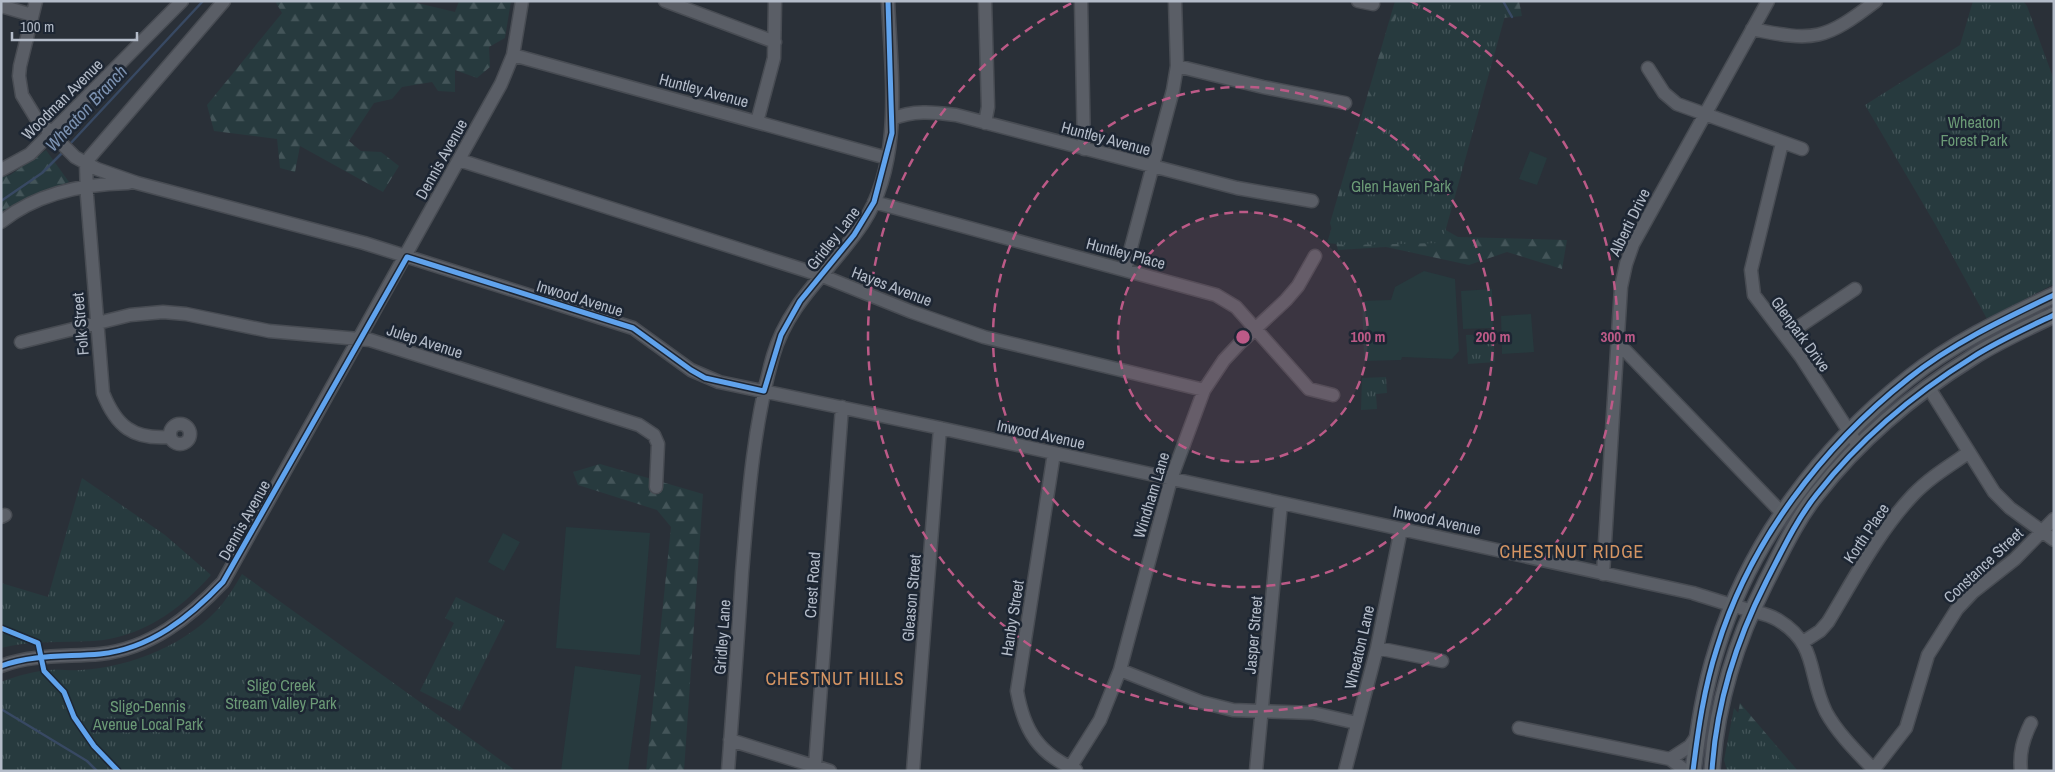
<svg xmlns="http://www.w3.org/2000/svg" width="2055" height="772" font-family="'Archivo Narrow',sans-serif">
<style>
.grass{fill:#273a3e}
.forest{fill:url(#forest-firs)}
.park{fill:url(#park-tufts)}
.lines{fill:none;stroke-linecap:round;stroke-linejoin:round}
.stream{stroke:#384963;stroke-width:2.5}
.minor-casing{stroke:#484c53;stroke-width:15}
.major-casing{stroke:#484c55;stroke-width:18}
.minor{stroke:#5a5e66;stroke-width:12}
.major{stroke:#5c6168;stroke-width:15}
.cycleway-casing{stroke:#1d2633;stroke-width:8}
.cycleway{stroke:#60a3ed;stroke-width:5}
.ring{fill:none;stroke:#bc5a87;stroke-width:2.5;stroke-dasharray:9 6}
.labels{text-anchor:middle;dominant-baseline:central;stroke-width:5;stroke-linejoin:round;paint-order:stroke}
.street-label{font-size:16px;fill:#b4bcc9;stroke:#1d2633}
.park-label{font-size:16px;fill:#6b9a76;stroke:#1d2633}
.water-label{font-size:18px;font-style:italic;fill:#7c92b1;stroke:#1d2633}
.neighbourhood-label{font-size:18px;letter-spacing:1px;fill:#d59563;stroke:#1d2633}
.centre{fill:#bc5a87;stroke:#1d2633;stroke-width:2.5}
.ring-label{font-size:15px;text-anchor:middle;font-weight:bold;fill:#bc5a87;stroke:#1d2633;stroke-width:5;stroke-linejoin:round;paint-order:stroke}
</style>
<defs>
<pattern id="forest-firs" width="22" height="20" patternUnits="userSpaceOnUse" patternTransform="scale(1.25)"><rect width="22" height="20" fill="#273a3e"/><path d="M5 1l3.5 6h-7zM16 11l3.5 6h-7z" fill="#445559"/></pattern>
<pattern id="park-tufts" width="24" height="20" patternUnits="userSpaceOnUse" patternTransform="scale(1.25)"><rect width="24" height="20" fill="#273a3e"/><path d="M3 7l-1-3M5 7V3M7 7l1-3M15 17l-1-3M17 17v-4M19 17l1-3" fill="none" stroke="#445559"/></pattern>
</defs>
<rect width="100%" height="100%" fill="#2a3038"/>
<path class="grass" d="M1530 151 1547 158 1537 185 1519 179Z
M1424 271 1455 279 1459 351 1452 359 1402 357 1401 360 1364 361 1362 301 1391 300 1395 287Z
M1492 289 1493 328 1463 329 1461 291Z
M1531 314 1534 352 1502 354 1501 316Z
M566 527 650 533 640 655 556 648Z
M503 533 520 542 504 571 488 562Z
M575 666 641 675 628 771H561Z"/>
<path class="forest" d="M275 1H409L455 12 459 1H511L505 38 489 47 490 67 477 78 455 70V92L438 91 432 82 402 87 392 99 374 103 349 141 361 151 381 152 399 166 383 192 300 146 295 172 280 168 277 139 214 131 207 105 282 13Z
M1395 1H1519L1522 16 1503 18 1444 229 1458 237 1567 240 1562 269 1507 252 1469 265 1386 247 1338 250 1330 223Z
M46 150 69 182 29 197 1 212V177L10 175Z
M600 464 703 494 684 771H646L671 527 657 510 578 485 573 472Z
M1740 703 1798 771H1727Z"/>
<path class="park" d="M1401 1H1498L1505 16 1442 243 1346 245 1327 243Z
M1973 1H2023L2027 6 2054 80V284L1987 319 1935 224 1865 105 1960 45Z
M1493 334 1495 362 1468 364 1466 335Z
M1386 377 1387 393 1376 394 1377 409 1361 410 1362 378Z
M82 478 165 535 211 575C180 610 141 638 93 641 62 643 32 640 1 648V583L48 597Z
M242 574 516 771H1V682C17 676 33 671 50 670 60 669 70 671 81 670 131 667 190 644 223 603 230 594 236 584 242 574Z
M456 597 505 621 460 711 420 691 454 623 445 618Z
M1734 708 1790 771H1727L1724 760Z"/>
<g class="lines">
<path class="stream" d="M1503 1 1512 17
M69 145 203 1
M1 201 42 173 64 151
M1 709 87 761 97 771"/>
<defs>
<path id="minor" d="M36 1 20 66 19 76 22 95 36 118 75 157 97 169 137 183 364 243 633 328 691 370 719 382 940 428 1693 593C1712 599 1730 605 1749 610 1759 613 1768 614 1778 620 1819 645 1807 674 1826 712 1838 734 1858 753 1875 771
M665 1 775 42
M985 1 988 107 985 123
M1081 1 1084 149
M1358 1 1373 4
M1 6 32 15
M1752 29C1815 42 1825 40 1876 1
M513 55 887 158
M1177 66 1263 87 1345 103
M1648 68 1664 93 1677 104 1802 149
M892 119C912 110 934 112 956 115L1237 188 1312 201
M757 122 774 58 775 1
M1782 143 1751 270 1754 295 1801 357 1859 447
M459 160 820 275 912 312 984 337 1204 390
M1 170 30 154 182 1
M874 202 1216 295 1236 307 1309 389 1333 395
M1 222C37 193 84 184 128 183
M1125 270 1173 90 1177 66 1175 1
M1785 336 1855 289
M21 342 130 315 163 312 186 314 269 331 370 340 639 425 654 435 658 444 656 487
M1619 344 1783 514
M1929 388 1994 492 2010 508 2054 540
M170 434a10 10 0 1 1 20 0a10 10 0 1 1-20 0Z
M170 437C133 440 116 426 103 393L87 196 86 164 90 157 224 1
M1054 453 1017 691C1024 731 1039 754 1076 770
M1 517 5 515
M1603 574 1621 287 1626 264 1633 244 1768 1
M1803 642 1820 631 1828 622C1854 579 1878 532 1913 495 1929 478 1949 466 1968 453
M1377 648 1442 661
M1 666C33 654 67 657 100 654 150 649 190 617 223 582L501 84 513 55 522 1
M1120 670 1201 702 1233 710 1313 713 1357 723
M1519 728 1670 759 1686 771
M730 740 830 771
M1670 759 1690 746 1697 736
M815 766 842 407
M1874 769 1906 728 1928 655 1957 609 1973 592 2015 559 2054 519
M728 771C733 705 738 639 742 573 748 499 753 427 773 356 789 300 833 269 863 223 904 160 891 73 888 1
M913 771 940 428
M1068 771 1100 720 1120 670 1171 479 1204 390 1224 360 1239 344 1286 300 1298 286 1315 256
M1256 771 1281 503
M1345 771 1377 648 1401 529
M2021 771C2019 753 2023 739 2031 723"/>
<path id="major" d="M1693 771C1698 730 1704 688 1717 648 1750 541 1822 447 1909 378 1953 343 2004 319 2054 295
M1712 771C1716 705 1736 641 1766 582 1781 553 1796 520 1817 494 1859 440 1915 393 1973 357 1998 341 2027 328 2054 315"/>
</defs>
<use href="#minor" class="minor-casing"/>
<use href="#major" class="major-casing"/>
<use href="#minor" class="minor"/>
<use href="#major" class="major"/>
<defs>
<path id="cycleway" d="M1 628 38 643 44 671 64 692 74 717 94 746 118 771
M1 666C33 654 67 657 100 654 150 649 190 617 223 582L407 257 633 328 691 370 705 378 764 391 781 335 800 301 854 235 874 202 892 133 888 1
M1693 771C1698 730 1704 688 1717 648 1750 541 1822 447 1909 378 1953 343 2004 319 2054 295
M1712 771C1716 705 1736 641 1766 582 1781 553 1796 520 1817 494 1859 440 1915 393 1973 357 1998 341 2027 328 2054 315"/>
</defs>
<use href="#cycleway" class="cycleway-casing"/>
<use href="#cycleway" class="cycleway"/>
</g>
<circle cx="1243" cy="337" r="125" fill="#bc5a87" fill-opacity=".12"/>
<g class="ring">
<circle cx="1243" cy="337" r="125"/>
<circle cx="1243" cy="337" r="250"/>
<path d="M1410 1A375 375 0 1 1 1076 1"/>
</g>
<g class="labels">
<g class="street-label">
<text transform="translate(704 90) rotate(15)">Huntley Avenue</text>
<text transform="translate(62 99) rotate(-45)">Woodman Avenue</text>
<text transform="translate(1106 138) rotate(15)">Huntley Avenue</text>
<text transform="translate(441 159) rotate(-61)">Dennis Avenue</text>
<text transform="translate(1629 222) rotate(-64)">Alberti Drive</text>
<text transform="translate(833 238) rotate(-52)">Gridley Lane</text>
<text transform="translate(1126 253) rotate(15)">Huntley Place</text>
<text transform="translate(892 286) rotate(21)">Hayes Avenue</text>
<text transform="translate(580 298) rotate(17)">Inwood Avenue</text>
<text transform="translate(80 324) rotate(-95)">Folk Street</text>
<text transform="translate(1801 334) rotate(54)">Glenpark Drive</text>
<text transform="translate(425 341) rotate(18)">Julep Avenue</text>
<text transform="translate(1041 434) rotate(12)">Inwood Avenue</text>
<text transform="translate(1151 495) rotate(-73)">Windham Lane</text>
<text transform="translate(244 520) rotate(-61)">Dennis Avenue</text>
<text transform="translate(1437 520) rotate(12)">Inwood Avenue</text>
<text transform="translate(1866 533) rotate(-56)">Korth Place</text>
<text transform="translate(1983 565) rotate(-43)">Constance Street</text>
<text transform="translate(812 585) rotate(-86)">Crest Road</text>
<text transform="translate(911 598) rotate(-85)">Gleason Street</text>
<text transform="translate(1012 618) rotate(-81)">Hanby Street</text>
<text transform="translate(1253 635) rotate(-85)">Jasper Street</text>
<text transform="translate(722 637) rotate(-86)">Gridley Lane</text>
<text transform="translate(1359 647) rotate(-77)">Wheaton Lane</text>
</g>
<g class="park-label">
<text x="1974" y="122">Wheaton<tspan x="1974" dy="18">Forest Park</tspan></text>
<text x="1401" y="186">Glen Haven Park</text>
<text x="281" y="685">Sligo Creek<tspan x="281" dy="18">Stream Valley Park</tspan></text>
<text x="148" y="706">Sligo-Dennis<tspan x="148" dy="18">Avenue Local Park</tspan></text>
</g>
<g class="water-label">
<text transform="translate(86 108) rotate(-47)">Wheaton Branch</text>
</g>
<g class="neighbourhood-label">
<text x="1572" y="551">CHESTNUT RIDGE</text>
<text x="835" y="678">CHESTNUT HILLS</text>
</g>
</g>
<circle cx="1243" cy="337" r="8" class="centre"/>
<g class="ring-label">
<text x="1368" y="342">100 m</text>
<text x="1493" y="342">200 m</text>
<text x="1618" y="342">300 m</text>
</g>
<rect width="2055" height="772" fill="none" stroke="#b4bcc9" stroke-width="5"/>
<path d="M12 32v8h125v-8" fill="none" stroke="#b4bcc9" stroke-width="2.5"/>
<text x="20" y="32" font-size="15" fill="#b4bcc9" stroke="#1d2633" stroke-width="4" paint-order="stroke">100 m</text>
</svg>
